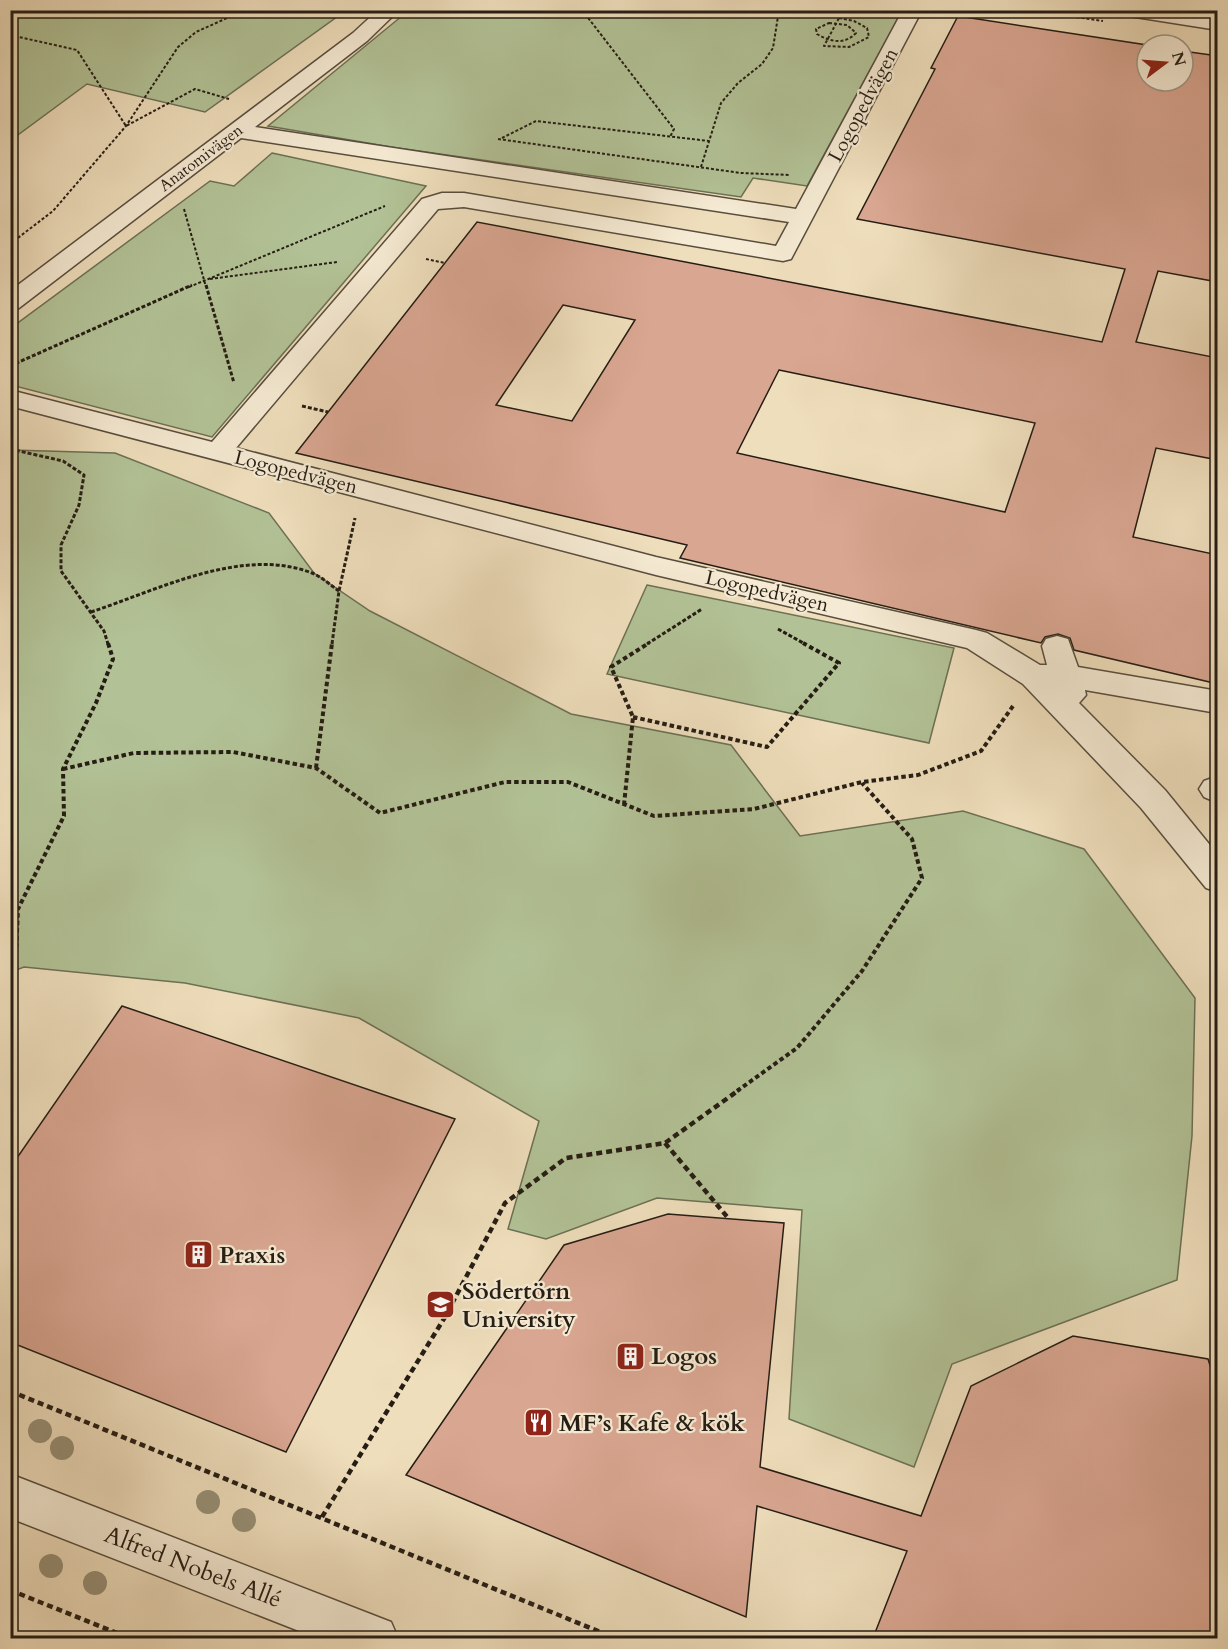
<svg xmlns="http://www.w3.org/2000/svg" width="1228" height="1649" font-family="Cardo,serif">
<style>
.green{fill:#b2c296;stroke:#6c7055;stroke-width:1.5}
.building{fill:#d9a691;stroke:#251d14;stroke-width:1.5;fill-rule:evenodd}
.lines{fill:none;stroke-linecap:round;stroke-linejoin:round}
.minor-casing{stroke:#584d3e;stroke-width:3}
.path-far3{stroke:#251d14;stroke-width:2;stroke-dasharray:3 2;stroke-linecap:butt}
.path-far2{stroke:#251d14;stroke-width:3;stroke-dasharray:4 2;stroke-linecap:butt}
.path-far1{stroke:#251d14;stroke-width:4;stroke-dasharray:4.5 3;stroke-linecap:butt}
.path{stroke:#251d14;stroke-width:4.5;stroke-dasharray:6 4;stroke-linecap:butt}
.minor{fill:#f5ead3;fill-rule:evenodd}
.tree{fill:#978f75}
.labels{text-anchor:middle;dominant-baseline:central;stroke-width:4.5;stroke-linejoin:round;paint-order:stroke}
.far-street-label{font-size:16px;fill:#251d14;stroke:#f5ead3}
.street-label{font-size:20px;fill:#251d14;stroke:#f5ead3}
.near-poi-label{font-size:24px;font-weight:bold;fill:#251d14;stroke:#f5ead3;text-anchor:start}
.near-street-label{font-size:24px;fill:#251d14;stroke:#f5ead3}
</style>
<rect width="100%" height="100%" fill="#efdebc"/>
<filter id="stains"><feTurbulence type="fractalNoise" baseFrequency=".00333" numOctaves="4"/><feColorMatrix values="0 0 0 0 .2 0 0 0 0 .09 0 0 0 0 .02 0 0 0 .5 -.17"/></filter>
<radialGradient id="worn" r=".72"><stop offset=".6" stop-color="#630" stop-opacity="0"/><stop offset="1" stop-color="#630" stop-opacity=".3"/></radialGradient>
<path class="green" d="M11 10H345V11L205 112 87 84 11 140Z
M408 11V10L902 11 807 186 753 178 741 197 391 147 268 126Z
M272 153 426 186 212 437 11 385V328L210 181 234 186Z
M11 450 115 453 269 513 314 573 370 611 571 714 731 745 800 836 963 811 1084 849 1195 998 1192 1136 1177 1280 952 1364 914 1467 789 1419 802 1210 657 1198 546 1239 508 1229 539 1121 359 1018 185 983 24 967 11 972Z
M647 585 954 648 929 743 607 674Z"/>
<path class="building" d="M958 16 1147 45V81H1183V51L1218 56V282L1158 271 1136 342 1218 358V460L1156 448 1133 537 1218 555V684L1074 650 1070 638 1058 634 1045 637 1041 643 680 558 687 545 296 453 477 222 1102 342 1125 269 857 219 935 69 931 68ZM563 305 635 320 572 421 496 405ZM779 370 1035 423 1005 512 737 453Z
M122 1006 455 1119 286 1452 10 1342V1168Z
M668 1214 784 1223 760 1467 921 1516 971 1386 1073 1336 1208 1359 1218 1390V1638H873L907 1551 757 1506 746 1617 406 1475 564 1245Z"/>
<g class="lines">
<defs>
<path id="minor" d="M378 10H399L367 41 255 127 796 209 903 10H922L791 259 783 261 464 207 438 209 236 448 656 557 976 630 987 633 1040 665H1047L1042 646 1046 639 1057 636 1068 639 1078 667 1218 691 1217 713 1085 690 1086 695 1079 703 1165 790 1218 855V892L1206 888 1141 808 1023 684 967 648 656 575 10 406V390L212 442 422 199 442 193H464L776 246 789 222 241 138 19 308 10 310V291L353 33Z
M1120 10H1169L1218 18V30L1129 16Z
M1215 777 1218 778V803L1204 797 1199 789 1204 781Z
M10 1474 391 1622 398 1638H317L10 1518Z"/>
</defs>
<use href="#minor" class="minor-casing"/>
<path class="path-far3" d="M582 10 674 129 670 137
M1027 10 1103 21
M839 18 854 21 867 28 869 37 849 47 824 46Z
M829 23 847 25 856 33C845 45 830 42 817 34L816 29Z
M10 35 77 50 126 126 195 89 229 99
M502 138 536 121 709 141
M498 139 741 173 790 175
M701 167 721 103 738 83 762 64 773 48 779 10
M184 209 206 287
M10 244 53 211 126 126 178 47 196 32 245 10
M426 259 445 263
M210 279 337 262
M189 287 385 206"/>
<path class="path-far2" d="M206 285 234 383
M10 366 192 285
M302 406 328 412
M10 449 63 461 84 475 79 505 61 545V571L104 631 108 644
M91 612C158 590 242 546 312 573 322 577 330 585 339 591
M778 629 805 644
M332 644 339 591 355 518
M647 644 702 609"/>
<path class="path-far1" d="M633 717 767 747 839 663 803 643
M1216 756 1217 733
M316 768 332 643
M63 769 134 753 233 752 316 768 380 813 505 782H568L654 816 754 809 862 782 918 775 981 751 1013 706
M624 805 633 717 611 667 649 643
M10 969 16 955 18 909 64 816 63 769 96 703 113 659 108 643
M737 1091 797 1048 862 971 922 878 912 839 862 783"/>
<path class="path" d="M665 1143 729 1219
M10 1391 615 1638
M322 1517 445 1317 505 1203 566 1158 665 1143 739 1090
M10 1590 129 1638"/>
<use href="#minor" class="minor"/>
</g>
<g class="tree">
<circle cx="40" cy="1431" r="12"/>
<circle cx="62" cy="1448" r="12"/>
<circle cx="208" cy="1502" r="12"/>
<circle cx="244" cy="1520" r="12"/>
<circle cx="51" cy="1566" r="12"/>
<circle cx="95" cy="1583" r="12"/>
</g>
<defs>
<symbol id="building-square" viewBox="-11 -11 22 22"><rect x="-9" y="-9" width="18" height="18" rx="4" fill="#8f2418" stroke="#f5ead3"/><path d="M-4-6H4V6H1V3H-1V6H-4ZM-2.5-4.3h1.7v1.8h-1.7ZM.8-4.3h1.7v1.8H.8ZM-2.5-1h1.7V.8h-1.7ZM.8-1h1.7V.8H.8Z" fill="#fff"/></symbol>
<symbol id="university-square" viewBox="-11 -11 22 22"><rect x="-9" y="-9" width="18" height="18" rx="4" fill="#8f2418" stroke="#f5ead3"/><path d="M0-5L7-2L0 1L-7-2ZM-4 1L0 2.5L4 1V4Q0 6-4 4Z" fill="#fff"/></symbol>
<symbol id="restaurant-square" viewBox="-11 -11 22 22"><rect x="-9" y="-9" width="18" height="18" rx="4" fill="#8f2418" stroke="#f5ead3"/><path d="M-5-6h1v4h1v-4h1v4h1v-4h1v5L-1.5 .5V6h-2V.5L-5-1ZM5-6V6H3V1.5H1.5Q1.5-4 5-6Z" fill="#fff"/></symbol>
</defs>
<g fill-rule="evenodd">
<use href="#building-square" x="182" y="1238" width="33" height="33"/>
<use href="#university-square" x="424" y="1288" width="33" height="33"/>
<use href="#building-square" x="614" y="1340" width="33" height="33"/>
<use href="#restaurant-square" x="522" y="1406" width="33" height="33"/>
</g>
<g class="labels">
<g class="far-street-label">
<text transform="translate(201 158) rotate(-37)">Anatomivägen</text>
</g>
<g class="street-label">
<text transform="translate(863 105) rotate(-62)">Logopedvägen</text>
<text transform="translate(296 472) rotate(14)">Logopedvägen</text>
<text transform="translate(767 591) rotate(13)">Logopedvägen</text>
</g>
<g class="near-poi-label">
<text x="219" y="1255">Praxis</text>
<text x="462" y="1291">Södertörn<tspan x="462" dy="28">University</tspan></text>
<text x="651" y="1356">Logos</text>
<text x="559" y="1423">MF’s Kafe &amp; kök</text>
</g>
<g class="near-street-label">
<text transform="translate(193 1567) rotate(21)">Alfred Nobels Allé</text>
</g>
</g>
<rect width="1228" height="1649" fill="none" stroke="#efdebc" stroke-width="36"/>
<rect x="12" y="12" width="1204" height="1625" fill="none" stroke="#251d14" stroke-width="3"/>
<rect x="18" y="18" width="1192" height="1613" fill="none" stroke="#251d14" stroke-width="1.5"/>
<g transform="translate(1165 63) rotate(74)"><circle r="28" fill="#f5ead3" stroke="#a29887" stroke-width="1.5"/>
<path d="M0-4.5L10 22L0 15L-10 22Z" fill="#8f2418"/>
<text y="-9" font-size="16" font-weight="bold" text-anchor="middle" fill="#251d14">N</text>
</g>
<rect width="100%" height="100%" filter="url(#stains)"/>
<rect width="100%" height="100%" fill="url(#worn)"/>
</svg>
